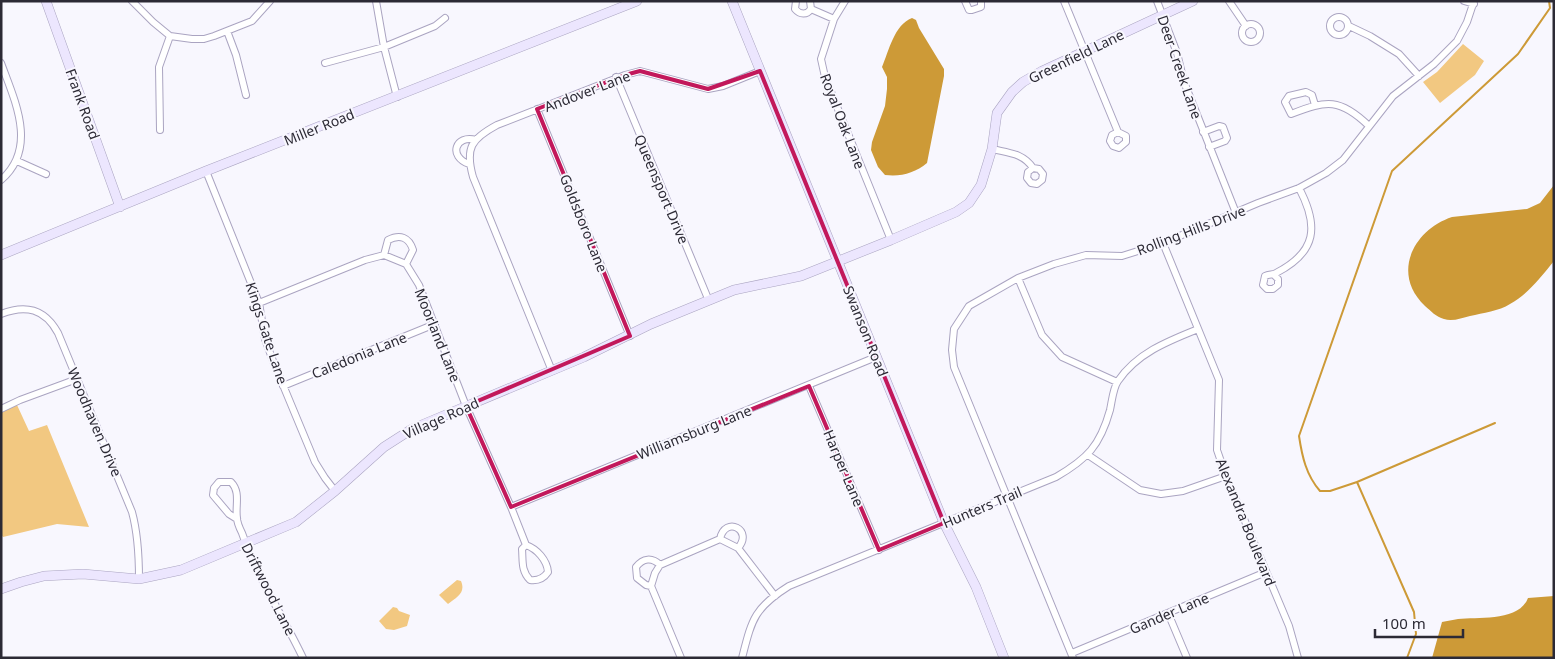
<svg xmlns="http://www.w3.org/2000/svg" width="1555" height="659" font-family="'Noto Sans',sans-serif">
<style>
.green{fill:#f2c881}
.water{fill:#cd9a37}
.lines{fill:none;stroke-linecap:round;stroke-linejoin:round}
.stream{stroke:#cd9a37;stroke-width:2}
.street-casing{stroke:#aaa4c1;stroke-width:8}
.secondary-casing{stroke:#aaa4c1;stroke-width:10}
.street{stroke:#fff;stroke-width:6}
.secondary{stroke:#ece6fe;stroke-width:9}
.marked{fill:none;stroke:#c2185b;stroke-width:4;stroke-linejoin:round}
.labels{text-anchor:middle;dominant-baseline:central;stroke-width:4;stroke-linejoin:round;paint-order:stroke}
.street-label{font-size:14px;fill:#2c2a35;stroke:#f8f7fe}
</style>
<rect width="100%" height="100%" fill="#f8f7fe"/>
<path class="green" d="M1463 44 1484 61 1475 75 1440 103 1423 82 1437 72Z
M17 405 29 431 47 425 89 527 57 524 3 537 1 534V412Z
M457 580 461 581C466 593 457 597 448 604L439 595Z
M393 607 397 608 399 611 410 615 407 626 394 630 386 629 379 621Z"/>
<path class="water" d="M912 18 916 20 919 28 944 69V76L927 163C915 173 901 177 885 175L878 167 871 150 872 142 885 106 887 89V77L882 67C889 51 894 25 912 18Z
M1554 185V261C1541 277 1528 294 1510 304 1499 311 1483 313 1470 316 1462 318 1452 322 1444 319 1436 317 1431 311 1425 306 1391 274 1413 230 1452 217L1527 209 1540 203Z
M1554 596V658H1432L1442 622C1447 621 1453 620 1458 619 1478 617 1519 622 1528 598Z"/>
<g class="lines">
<path class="stream" d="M1357 482 1495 423
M1407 658 1416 634 1414 612 1357 482 1330 491H1320C1306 475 1302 456 1299 436L1392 171 1518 54 1550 8 1549 1"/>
<defs>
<path id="street" d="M132 1 153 22 170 36 192 39H204L214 36 252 21 270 1
M376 1 384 47 397 97
M796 1 795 9C800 15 807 15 811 9L810 1
M845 1 834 19 821 59 825 77 891 240
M965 1 969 10H972L981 7V1
M1064 1 1118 132 1126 136V142L1119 148 1113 146 1110 141 1112 135 1118 132
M1157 1 1177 53 1184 82 1194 107 1236 213
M1229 1 1246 26
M1464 1 1474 4
M811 9 834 19
M1330 26a9 9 0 1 1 18 0a9 9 0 1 1-18 0Z
M1242 33a9 9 0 1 1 18 0a9 9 0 1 1-18 0Z
M1349 26 1370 36 1399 54 1419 76
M227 31 236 55 246 95
M1 63C15 101 38 148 1 180
M325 63 384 47 435 26 445 18
M616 77 709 301
M1315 105 1312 95 1306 92 1289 96 1285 102 1291 114C1327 100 1340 98 1369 126
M537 109 630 336
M160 130 159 67 170 36
M1203 132 1219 126 1223 127 1227 138 1225 141 1209 147
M992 149C1009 153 1023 153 1033 168L1039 169 1043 174 1042 180 1037 184 1031 183 1027 178 1028 172 1033 168
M17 161 46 174
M469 164C448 157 455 134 476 140
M206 171 259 303 265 339 273 361 315 462 325 478 335 491
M1163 243 1219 380 1217 450 1226 476 1289 626 1298 658
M384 255 388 240C400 234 409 237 413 250L406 264
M1274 275 1278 279V285L1273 289H1267L1263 285 1265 276C1269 274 1273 275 1276 273 1317 252 1319 226 1299 188
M1018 278 1042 335 1062 357 1117 382
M259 303 365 260 384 255 406 264 419 285 466 406 511 507 526 545C537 549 547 560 548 572 544 578 538 581 530 580 521 571 523 561 522 549L526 545
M1 314C26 304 45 309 58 333L132 512C138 534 139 556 139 579
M552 371 473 177C465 148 471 139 497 125L625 75 640 71 708 89 723 86 760 71
M283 386 435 324
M809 386 879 550
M1 409 20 400 77 379
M1088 455 1140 490 1161 494 1183 491 1226 476
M511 507 876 357
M237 519 229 514 213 495 214 488 219 482H231C241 492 235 506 237 518 237 523 240 529 242 533 257 577 283 616 303 658
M720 539C725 515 754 530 738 548
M651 586 646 585 637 578 636 567C643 558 652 557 660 565
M1168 613 1187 658
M1072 653 1266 572
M681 658 651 586 655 573 660 565 720 539 738 548 775 596
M742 658C752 619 754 608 789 586L1056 477C1087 459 1100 446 1110 410 1112 401 1113 388 1118 381 1137 353 1168 341 1198 329
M1073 658 954 367 952 350 954 329 969 306 1018 278 1054 264 1086 255 1122 256 1163 243 1258 203 1299 188 1326 173 1343 160 1393 96 1434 64 1457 41 1467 22 1474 1"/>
<path id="secondary" d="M46 1 120 207
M732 1 944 523 976 587 1004 658
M1 255 206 171 637 1
M1 589 21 582 44 576 83 574 139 579 181 570 296 522 335 491 384 447 412 429 584 357 651 324 734 290 801 276 891 240 956 212 969 203 981 185 992 149 997 113 1012 92 1023 82 1042 71 1193 1"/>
</defs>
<use href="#street" class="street-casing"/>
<use href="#secondary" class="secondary-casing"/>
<use href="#street" class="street"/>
<use href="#secondary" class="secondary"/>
</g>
<path class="marked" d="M640 71 708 89 760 71 944 523 879 550 809 386 511 507 466 406 630 336 537 109 625 75Z"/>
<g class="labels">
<g class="street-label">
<text transform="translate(1076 56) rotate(-26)">Greenfield Lane</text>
<text transform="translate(1180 67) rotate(71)">Deer Creek Lane</text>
<text transform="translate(587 91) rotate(-21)">Andover Lane</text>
<text transform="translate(83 104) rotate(70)">Frank Road</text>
<text transform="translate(843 121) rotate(69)">Royal Oak Lane</text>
<text transform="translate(319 127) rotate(-22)">Miller Road</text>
<text transform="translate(662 189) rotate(67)">Queensport Drive</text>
<text transform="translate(584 223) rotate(68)">Goldsboro Lane</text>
<text transform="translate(1191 230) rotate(-21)">Rolling Hills Drive</text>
<text transform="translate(866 331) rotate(68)">Swanson Road</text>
<text transform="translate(267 333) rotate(72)">Kings Gate Lane</text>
<text transform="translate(438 335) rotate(68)">Moorland Lane</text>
<text transform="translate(359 355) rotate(-22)">Caledonia Lane</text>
<text transform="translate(441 418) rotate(-24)">Village Road</text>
<text transform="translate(95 422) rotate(67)">Woodhaven Drive</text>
<text transform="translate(694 432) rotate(-22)">Williamsburg Lane</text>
<text transform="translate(844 468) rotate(67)">Harper Lane</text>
<text transform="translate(982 507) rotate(-23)">Hunters Trail</text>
<text transform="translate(1246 522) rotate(68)">Alexandra Boulevard</text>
<text transform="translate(269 589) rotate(63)">Driftwood Lane</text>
<text transform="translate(1169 613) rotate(-23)">Gander Lane</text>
</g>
</g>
<rect width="1555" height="659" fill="none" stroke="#2c2a35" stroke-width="5"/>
<path d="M1375 629v8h88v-8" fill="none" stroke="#2c2a35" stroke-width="2.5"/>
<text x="1382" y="629" font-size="15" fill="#2c2a35" stroke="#f8f7fe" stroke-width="4" paint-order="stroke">100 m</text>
</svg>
